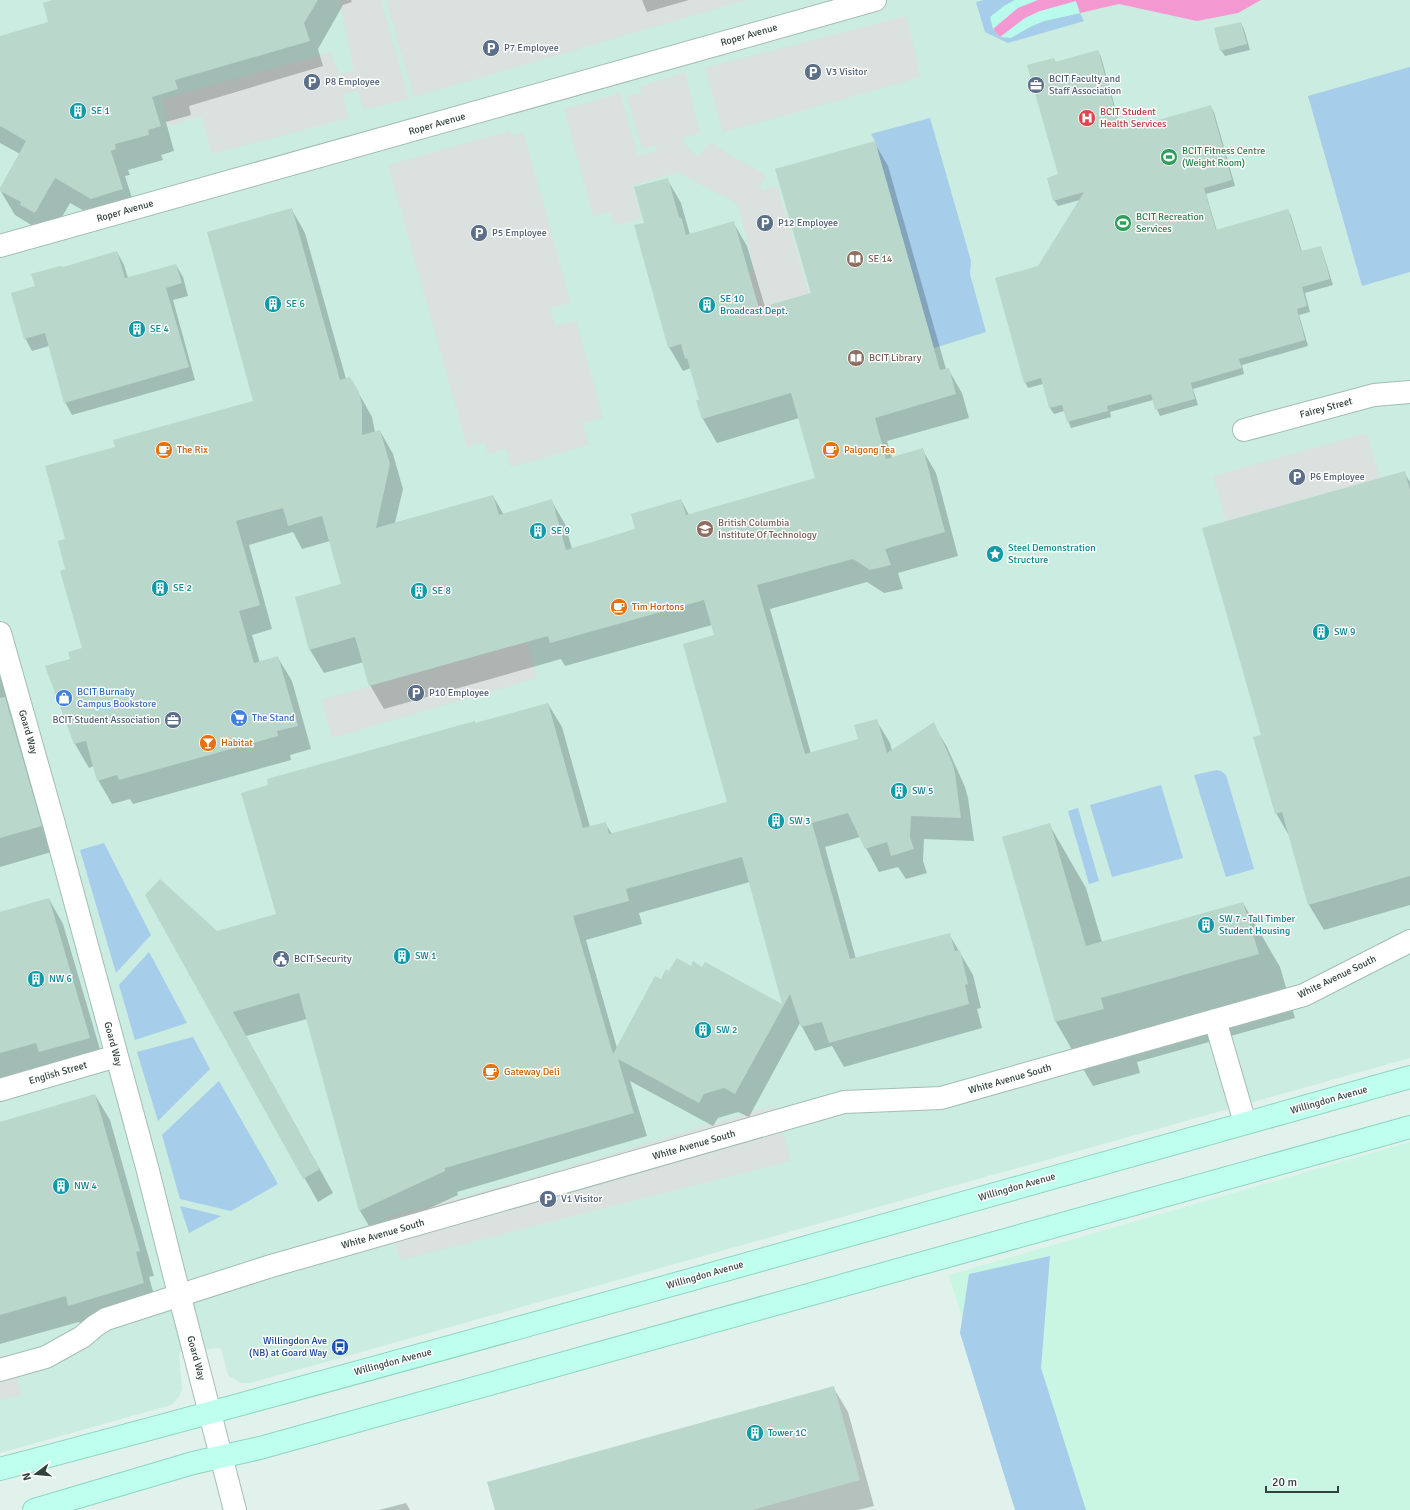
<svg xmlns="http://www.w3.org/2000/svg" width="1410" height="1510" font-family="Signika,sans-serif">
<style>
.commercial{fill:#c9f6e2}
.education{fill:#caece1}
.green{fill:#a6cdea}
.sand{fill:#b8faeb}
.parking{fill:#dae1de}
.water{fill:#f498d1}
.shadow{fill:#0003;fill-rule:evenodd}
.building{fill:#b9d7ca;fill-rule:evenodd}
.lines{fill:none;stroke-linecap:round;stroke-linejoin:round}
.street-casing{stroke:#a4bdb4;stroke-width:24}
.secondary-casing{stroke:#8dd5c0;stroke-width:24}
.street{stroke:#fff;stroke-width:22}
.secondary{stroke:#beffed;stroke-width:22}
.labels{text-anchor:middle;dominant-baseline:central;stroke-width:3;stroke-linejoin:round;paint-order:stroke}
.street-label{font-size:10px;fill:#32433c;stroke:#fff}
.service-label{font-size:10px;fill:#4e5e75;stroke:#fff;text-anchor:start}
.culture-label{font-size:10px;fill:#0d838f;stroke:#fff;text-anchor:start}
.health-label{font-size:10px;fill:#be3a42;stroke:#fff;text-anchor:start}
.leisure-label{font-size:10px;fill:#27864d;stroke:#fff;text-anchor:start}
.education-label{font-size:10px;fill:#785e54;stroke:#fff;text-anchor:start}
.food-label{font-size:10px;fill:#c56008;stroke:#fff;text-anchor:start}
.shop-label{font-size:10px;fill:#366cbe;stroke:#fff;text-anchor:start}
.transit-label{font-size:10px;fill:#164399;stroke:#fff;text-anchor:end}
</style>
<rect width="100%" height="100%" fill="#e1f2ec"/>
<path class="commercial" d="M1410 1142V1510H1019L949 1275Z"/>
<path class="education" d="M0 0H1410V1058L250 1383H241L229 1376 227 1372 221 1348 179 1352 182 1389 179 1397 171 1405 0 1453Z"/>
<path class="green" d="M984 0H1015L1004 6 993 29 1000 37 1044 21 1080 13 1084 21 1008 43 985 32 976 2Z
M1410 67V272L1362 286 1308 96Z
M930 118 971 261 970 274 986 332 934 348 875 141 871 134Z
M1217 770 1221 771 1226 775 1254 869 1226 877 1194 775Z
M1161 785 1183 858 1112 877 1090 805Z
M1078 808 1099 881 1089 884 1068 811Z
M104 843 151 935 116 973 80 850Z
M149 952 187 1023 135 1040 119 985Z
M193 1037 210 1069 158 1121 137 1052Z
M219 1081 278 1184 231 1211 180 1199 162 1135Z
M180 1206 221 1216 189 1233Z
M1050 1256 1041 1368 1086 1510H1015L960 1333 969 1274Z"/>
<path class="sand" d="M1015 0H1038L1018 8 993 29 990 17 1004 6Z
M1076 1 1080 13 1044 21 1030 27 1011 38 1000 37 1025 18 1040 11Z"/>
<path class="parking" d="M339 0H381L409 99 364 110 357 90 343 95 349 118 212 154 201 116 169 126 162 99 331 52 339 74 354 70Z
M386 0H747L414 97Z
M906 16 921 77 780 117 723 132 705 68Z
M685 72 700 133 682 138 684 143 689 149 699 156 709 142 766 176 760 187 761 189 763 190 777 186 831 367 796 359 779 302 759 308 749 274 754 268 739 210 736 203 677 172 632 186 641 219 615 226 610 212 593 216 564 109 620 93 638 156 657 151 656 145 642 149 627 96 642 92 640 87Z
M509 131 511 136 523 132 571 303 550 308 555 326 576 321 603 418 583 423 589 445 511 467 506 449 488 454 484 442 467 447 388 165Z
M1367 433 1380 478 1226 521 1213 476Z
M527 642 537 678 332 738 321 700Z
M775 1105 791 1161 400 1260 387 1217 524 1180Z
M9 1354 22 1395 0 1400V1356Z"/>
<path class="water" d="M1038 0H1261L1238 13 1197 21 1119 4 1080 13 1076 1 1040 11 1025 18 1000 37 993 29 1018 8Z"/>
<path class="shadow" d="M57 0H351L352 2 343 5 318 49 323 66 189 106 191 115 166 122 174 151 161 155 163 160 128 170 130 175 125 176 137 214 106 223 70 203 50 238 33 226 15 215 0 190 20 154 0 143V37L50 23Z
M642 0H689L647 12Z
M1241 23 1244 29 1250 50 1225 56 1221 50Z
M1098 51 1101 57 1120 125 1132 121 1136 127 1210 106 1214 112 1235 186 1206 194 1217 231 1288 210 1291 216 1302 252 1320 247 1323 253 1333 285 1305 293 1310 312 1299 315 1308 346 1242 365 1244 374 1193 389 1198 405 1160 416 1153 400 1110 412 1111 417 1071 428 1064 411 1054 414 1050 408 1043 384 1028 388 1025 382 1039 267 1080 200 1058 206 1054 200 1059 175 1054 59 1056 63Z
M874 142 888 166 946 369H948L962 393 969 418 887 441 892 458 922 449 936 473 958 556 898 573 903 589 884 593 867 582 770 609 811 754 859 740 876 720 890 743 892 751 933 724 947 747 965 787 968 798 974 841 924 839 923 861 927 873 906 879 898 867 879 872 860 837 825 847 856 959 949 934 973 975 981 1008 977 1009 982 1028 844 1067 832 1046 815 1051 800 1023 749 1117 738 1112 718 1118 713 1126 630 1081 647 1136 457 1192 458 1195 374 1234 360 1211 307 1019 246 1036 333 1193 318 1202 146 895 217 932 277 915 475 724 548 704 562 727 590 827 605 823 612 834 728 802 715 636 712 625 565 666 561 659 384 709 370 685 364 662 324 673 310 650 342 585 330 541 302 549 293 532 249 545 272 629 252 635 260 663 278 658 292 681 311 749 290 755 291 760 133 804 130 799 112 804 98 780 94 766 89 768 75 744 46 666 72 659 83 649 67 570 66 540 116 447 254 402 292 210 305 233 346 379 350 378 372 417 375 432 380 431 393 454 403 489 395 523 493 496 504 515 551 500 565 524 572 549 636 529 681 500 689 515 816 479 799 418 717 443 703 419 698 401 700 400 691 368 683 371 669 347 645 224 667 179 681 203 690 235 733 222 747 246 765 307 812 293ZM750 882 784 1006 706 963 703 968 691 967 670 973 661 980 617 1048 586 940 642 924 639 913Z
M117 252 124 265 128 278 176 265 183 277 188 296 173 300 195 380 72 415 65 402 49 346 32 351 25 338 36 287 63 268Z
M1404 472 1410 482V905L1324 930 1309 905 1291 839 1276 813 1262 736Z
M0 671 55 851 0 867Z
M1049 824 1086 888 1102 942 1243 903 1280 967 1295 1018 1137 1062 1140 1073 1093 1086 1056 1022 1003 837Z
M49 899 63 924 104 1063 0 1082V922Z
M95 1095 110 1120 154 1276 149 1277 158 1309 84 1330 79 1322 0 1344V1123Z
M833 1387 848 1412 874 1506 858 1510H496Z
M406 1503 410 1510H379Z"/>
<path class="building" d="M53 0H318L304 23 310 41 175 80 178 89 152 97 161 126 148 130 149 135 115 144 116 149 111 151 123 189 91 199 55 178 35 213 20 205 21 202 0 191V188L26 141 0 126V36L48 22 43 3Z
M1241 22 1247 44 1220 51 1214 28Z
M1098 50 1119 124 1133 120 1134 127 1211 105 1232 180 1204 188 1216 230 1288 209 1301 251 1321 246 1330 279 1302 287 1307 306 1297 309 1305 340 1239 359 1242 368 1191 383 1195 399 1155 410 1151 394 1107 406 1108 411 1067 422 1062 405 1049 408 1041 378 1024 383 995 278 1038 266 1084 192 1053 201 1047 178 1058 174 1027 65 1054 58 1055 62Z
M875 141 940 370 949 368 956 394 875 418 886 459 923 448 945 532 885 549 891 565 870 570 853 559 757 585 805 754 858 739 854 725 877 719 887 753 934 722 952 762 955 773 961 818 911 816 910 837 914 849 891 856 887 842 865 849 848 813 812 823 850 959 950 933 955 951 960 950 968 984 965 985 969 1004 829 1043 822 1022 801 1027 790 994 735 1094 724 1088 704 1094 699 1103 618 1059 634 1113 445 1168V1171L359 1211 299 993 233 1012 320 1169 303 1179 145 895 160 879 217 931 276 914 241 793 268 785 267 779 475 721V723L548 703 583 828 606 822 609 834 727 802 683 644 714 635 704 600 550 643 548 636 369 686 355 637 309 650 295 597 341 584 322 516 288 526 283 508 236 521 260 605 239 611 254 663 278 656 298 726 277 731 278 736 119 780 117 775 97 781 86 741 74 744 45 666 70 659 68 652 82 648 60 571 65 569 58 541 65 539 45 466 115 447 113 440 253 401 207 232 292 208 340 380 350 377 359 392 362 405V435L380 430 390 464 376 528 493 495 499 515 552 499 566 550 635 529 631 514 681 499 686 515 815 478 791 393 702 419 696 400H699L687 358 685 359 681 344 668 348 634 225 644 223 634 187 668 178 679 217 682 219 686 235 734 221 759 308 811 293 775 169ZM742 857 782 1004 705 962 702 967 693 961 691 966 677 958 669 971 666 969 661 979 655 976 613 1054 573 916 629 901 626 889Z
M117 251 125 278 176 264 182 283 166 288 189 367 64 403 45 333 24 339 11 293 35 286 31 274 60 266 63 267Z
M1405 471 1410 490V876L1308 905 1282 812 1275 814 1253 737 1261 735 1202 528Z
M5 697 42 826 0 838V698Z
M1050 823 1086 946 1243 902 1259 954 1101 998 1104 1009 1055 1022 1002 837Z
M49 898 90 1038 39 1052 36 1043 0 1053V912Z
M95 1094 140 1251 136 1252 144 1283 68 1306 66 1296 0 1315V1122Z
M834 1386 860 1480 752 1510H495L487 1482Z"/>
<g class="lines">
<defs>
<path id="street" d="M0 246 875 0
M1244 430 1374 395 1410 392
M0 633 54 824 147 1167 175 1278 235 1510
M1215 1020 1245 1123
M0 1090 117 1056
M0 1370 46 1357 82 1337 95 1326 106 1319 271 1266 844 1102 941 1098 1068 1062 1304 995 1410 941"/>
<path id="secondary" d="M0 1469C471 1344 940 1209 1410 1077
M34 1510 193 1463 260 1448 1410 1127"/>
</defs>
<use href="#street" class="street-casing"/>
<use href="#secondary" class="secondary-casing"/>
<use href="#street" class="street"/>
<use href="#secondary" class="secondary"/>
</g>
<defs>
<symbol id="parking-disc" viewBox="-11 -11 22 22"><circle r="9.5" fill="#5c6f8a" stroke="#fff"/><path d="M-3.5-5.5H1a3.5 3.5 0 0 1 0 7H-1V5.5H-3.5ZM-1-3.4V-.6H.8a1.4 1.4 0 0 0 0-2.8Z" fill="#fff"/></symbol>
<symbol id="office-disc" viewBox="-11 -11 22 22"><circle r="9.5" fill="#5c6f8a" stroke="#fff"/><path d="M-6-3h4V-5.5h4V-3h4V5H-6ZM-1-4.5V-3h2v-1.5ZM-6 0V1H6V0Z" fill="#fff"/></symbol>
<symbol id="building-disc" viewBox="-11 -11 22 22"><circle r="9.5" fill="#0f9aa8" stroke="#fff"/><path d="M-4-6H4V6H1V3H-1V6H-4ZM-2.5-4.3h1.7v1.8h-1.7ZM.8-4.3h1.7v1.8H.8ZM-2.5-1h1.7V.8h-1.7ZM.8-1h1.7V.8H.8Z" fill="#fff"/></symbol>
<symbol id="hospital-disc" viewBox="-11 -11 22 22"><circle r="9.5" fill="#e0444e" stroke="#fff"/><path d="M-5-5h3v3.5h4V-5h3V5h-3V1.5h-4V5h-3Z" fill="#fff"/></symbol>
<symbol id="stadium-disc" viewBox="-11 -11 22 22"><circle r="9.5" fill="#2e9e5b" stroke="#fff"/><path d="M0-5a6.5 5 0 1 0 0 10a6.5 5 0 1 0 0-10ZM-3.5-1.8h7v3.6h-7Z" fill="#fff"/></symbol>
<symbol id="library-disc" viewBox="-11 -11 22 22"><circle r="9.5" fill="#8d6e63" stroke="#fff"/><path d="M-6-4Q-3-5.5-.7-3.5V5Q-3 3-6 4ZM6-4Q3-5.5 .7-3.5V5Q3 3 6 4Z" fill="#fff"/></symbol>
<symbol id="cafe-disc" viewBox="-11 -11 22 22"><circle r="9.5" fill="#e8710a" stroke="#fff"/><path d="M-5.5-4.5H6V0H3Q3 3.5 0 3.5H-2.5Q-5.5 3.5-5.5 0ZM3-3.2v2h1.7v-2ZM-6 4.5H4V6H-6Z" fill="#fff"/></symbol>
<symbol id="university-disc" viewBox="-11 -11 22 22"><circle r="9.5" fill="#8d6e63" stroke="#fff"/><path d="M0-5L7-2L0 1L-7-2ZM-4 1L0 2.5L4 1V4Q0 6-4 4Z" fill="#fff"/></symbol>
<symbol id="sight-disc" viewBox="-11 -11 22 22"><circle r="9.5" fill="#0f9aa8" stroke="#fff"/><path d="M0-6L1.8-2.2L6-1.7L2.9 1.2L3.7 5.4L0 3.3L-3.7 5.4L-2.9 1.2L-6-1.7L-1.8-2.2Z" fill="#fff"/></symbol>
<symbol id="shop-disc" viewBox="-11 -11 22 22"><circle r="9.5" fill="#3f7fe0" stroke="#fff"/><path d="M-5-2.5h2.3a2.7 3.5 0 0 1 5.4 0H5L5.5 6h-11ZM-1.5-2.5h3a1.5 2.3 0 0 0-3 0Z" fill="#fff"/></symbol>
<symbol id="supermarket-disc" viewBox="-11 -11 22 22"><circle r="9.5" fill="#3f7fe0" stroke="#fff"/><path d="M-6-5.5h2.5l.6 2H6L4.5 2H-2.5L-4.4-4H-6ZM-1.5 3.2a1.3 1.3 0 1 0 .1 0ZM3 3.2a1.3 1.3 0 1 0 .1 0Z" fill="#fff"/></symbol>
<symbol id="bar-disc" viewBox="-11 -11 22 22"><circle r="9.5" fill="#e8710a" stroke="#fff"/><path d="M-6-5H6L.8 .8V4.5H3.5V6h-7V4.5H-.8V.8Z" fill="#fff"/></symbol>
<symbol id="civic-disc" viewBox="-11 -11 22 22"><circle r="9.5" fill="#5c6f8a" stroke="#fff"/><path d="M-.6-6.5H3V-4.5H.6V-3L4-1V1h2V6H-6V1h2V-1L-.6-3ZM-1.2 2.5V6h2.4V2.5Z" fill="#fff"/></symbol>
<symbol id="bus-disc" viewBox="-11 -11 22 22"><circle r="9.5" fill="#1a4fb4" stroke="#fff"/><path d="M-5-6H5V4H4V6H2V4H-2V6H-4V4H-5ZM-3.5-4V0h7V-4ZM-3.5 1.2v1.5H-2V1.2ZM2 1.2v1.5H3.5V1.2Z" fill="#fff"/></symbol>
</defs>
<g fill-rule="evenodd">
<use href="#parking-disc" x="481" y="38" width="20" height="20"/>
<use href="#parking-disc" x="803" y="62" width="20" height="20"/>
<use href="#parking-disc" x="302" y="72" width="20" height="20"/>
<use href="#office-disc" x="1026" y="75" width="20" height="20"/>
<use href="#building-disc" x="68" y="101" width="20" height="20"/>
<use href="#hospital-disc" x="1077" y="108" width="20" height="20"/>
<use href="#stadium-disc" x="1159" y="147" width="20" height="20"/>
<use href="#parking-disc" x="755" y="213" width="20" height="20"/>
<use href="#stadium-disc" x="1113" y="213" width="20" height="20"/>
<use href="#parking-disc" x="469" y="223" width="20" height="20"/>
<use href="#library-disc" x="845" y="249" width="20" height="20"/>
<use href="#building-disc" x="263" y="294" width="20" height="20"/>
<use href="#building-disc" x="697" y="295" width="20" height="20"/>
<use href="#building-disc" x="127" y="319" width="20" height="20"/>
<use href="#library-disc" x="846" y="348" width="20" height="20"/>
<use href="#cafe-disc" x="154" y="440" width="20" height="20"/>
<use href="#cafe-disc" x="821" y="440" width="20" height="20"/>
<use href="#parking-disc" x="1287" y="467" width="20" height="20"/>
<use href="#university-disc" x="695" y="519" width="20" height="20"/>
<use href="#building-disc" x="528" y="521" width="20" height="20"/>
<use href="#sight-disc" x="985" y="544" width="20" height="20"/>
<use href="#building-disc" x="150" y="578" width="20" height="20"/>
<use href="#building-disc" x="409" y="581" width="20" height="20"/>
<use href="#cafe-disc" x="609" y="597" width="20" height="20"/>
<use href="#building-disc" x="1311" y="622" width="20" height="20"/>
<use href="#parking-disc" x="406" y="683" width="20" height="20"/>
<use href="#shop-disc" x="54" y="688" width="20" height="20"/>
<use href="#supermarket-disc" x="229" y="708" width="20" height="20"/>
<use href="#office-disc" x="163" y="710" width="20" height="20"/>
<use href="#bar-disc" x="198" y="733" width="20" height="20"/>
<use href="#building-disc" x="889" y="781" width="20" height="20"/>
<use href="#building-disc" x="766" y="811" width="20" height="20"/>
<use href="#building-disc" x="1196" y="915" width="20" height="20"/>
<use href="#building-disc" x="392" y="946" width="20" height="20"/>
<use href="#civic-disc" x="271" y="949" width="20" height="20"/>
<use href="#building-disc" x="26" y="969" width="20" height="20"/>
<use href="#building-disc" x="693" y="1020" width="20" height="20"/>
<use href="#cafe-disc" x="481" y="1062" width="20" height="20"/>
<use href="#building-disc" x="51" y="1176" width="20" height="20"/>
<use href="#parking-disc" x="538" y="1189" width="20" height="20"/>
<use href="#bus-disc" x="330" y="1337" width="20" height="20"/>
<use href="#building-disc" x="745" y="1423" width="20" height="20"/>
</g>
<g class="labels">
<g class="street-label">
<text transform="translate(749 35) rotate(-16)">Roper Avenue</text>
<text transform="translate(437 124) rotate(-16)">Roper Avenue</text>
<text transform="translate(125 211) rotate(-16)">Roper Avenue</text>
<text transform="translate(1326 408) rotate(-15)">Fairey Street</text>
<text transform="translate(28 732) rotate(74)">Goard Way</text>
<text transform="translate(1337 977) rotate(-26)">White Avenue South</text>
<text transform="translate(113 1044) rotate(75)">Goard Way</text>
<text transform="translate(58 1073) rotate(-16)">English Street</text>
<text transform="translate(1010 1079) rotate(-16)">White Avenue South</text>
<text transform="translate(1329 1100) rotate(-16)">Willingdon Avenue</text>
<text transform="translate(694 1145) rotate(-16)">White Avenue South</text>
<text transform="translate(1017 1187) rotate(-16)">Willingdon Avenue</text>
<text transform="translate(383 1234) rotate(-16)">White Avenue South</text>
<text transform="translate(705 1275) rotate(-16)">Willingdon Avenue</text>
<text transform="translate(196 1358) rotate(75)">Goard Way</text>
<text transform="translate(393 1362) rotate(-15)">Willingdon Avenue</text>
</g>
<g class="service-label">
<text x="504" y="48">P7 Employee</text>
<text x="826" y="72">V3 Visitor</text>
<text x="1049" y="79">BCIT Faculty and<tspan x="1049" dy="12">Staff Association</tspan></text>
<text x="325" y="82">P8 Employee</text>
<text x="778" y="223">P12 Employee</text>
<text x="492" y="233">P5 Employee</text>
<text x="1310" y="477">P6 Employee</text>
<text x="429" y="693">P10 Employee</text>
<text x="160" y="720" text-anchor="end">BCIT Student Association</text>
<text x="294" y="959">BCIT Security</text>
<text x="561" y="1199">V1 Visitor</text>
</g>
<g class="culture-label">
<text x="91" y="111">SE 1</text>
<text x="720" y="299">SE 10<tspan x="720" dy="12">Broadcast Dept.</tspan></text>
<text x="286" y="304">SE 6</text>
<text x="150" y="329">SE 4</text>
<text x="551" y="531">SE 9</text>
<text x="1008" y="548">Steel Demonstration<tspan x="1008" dy="12">Structure</tspan></text>
<text x="173" y="588">SE 2</text>
<text x="432" y="591">SE 8</text>
<text x="1334" y="632">SW 9</text>
<text x="912" y="791">SW 5</text>
<text x="789" y="821">SW 3</text>
<text x="1219" y="919">SW 7 - Tall Timber<tspan x="1219" dy="12">Student Housing</tspan></text>
<text x="415" y="956">SW 1</text>
<text x="49" y="979">NW 6</text>
<text x="716" y="1030">SW 2</text>
<text x="74" y="1186">NW 4</text>
<text x="768" y="1433">Tower 1C</text>
</g>
<g class="health-label">
<text x="1100" y="112">BCIT Student<tspan x="1100" dy="12">Health Services</tspan></text>
</g>
<g class="leisure-label">
<text x="1182" y="151">BCIT Fitness Centre<tspan x="1182" dy="12">(Weight Room)</tspan></text>
<text x="1136" y="217">BCIT Recreation<tspan x="1136" dy="12">Services</tspan></text>
</g>
<g class="education-label">
<text x="868" y="259">SE 14</text>
<text x="869" y="358">BCIT Library</text>
<text x="718" y="523">British Columbia<tspan x="718" dy="12">Institute Of Technology</tspan></text>
</g>
<g class="food-label">
<text x="177" y="450">The Rix</text>
<text x="844" y="450">Palgong Tea</text>
<text x="632" y="607">Tim Hortons</text>
<text x="221" y="743">Habitat</text>
<text x="504" y="1072">Gateway Deli</text>
</g>
<g class="shop-label">
<text x="77" y="692">BCIT Burnaby<tspan x="77" dy="12">Campus Bookstore</tspan></text>
<text x="252" y="718">The Stand</text>
</g>
<g class="transit-label">
<text x="327" y="1341">Willingdon Ave<tspan x="327" dy="12">(NB) at Goard Way</tspan></text>
</g>
</g>
<g transform="translate(36 1474) rotate(254)" stroke="#ffffff" stroke-width="3" paint-order="stroke">
<path d="M0-3L7 15L0 10L-7 15Z" fill="#32433c"/>
<text y="-6" font-size="11" font-weight="bold" text-anchor="middle" fill="#32433c">N</text>
</g>
<path d="M1266 1486v6h72v-6" fill="none" stroke="#32433c" stroke-width="2"/>
<text x="1272" y="1486" font-size="12" fill="#32433c" stroke="#ffffff" stroke-width="3" paint-order="stroke">20 m</text>
</svg>
